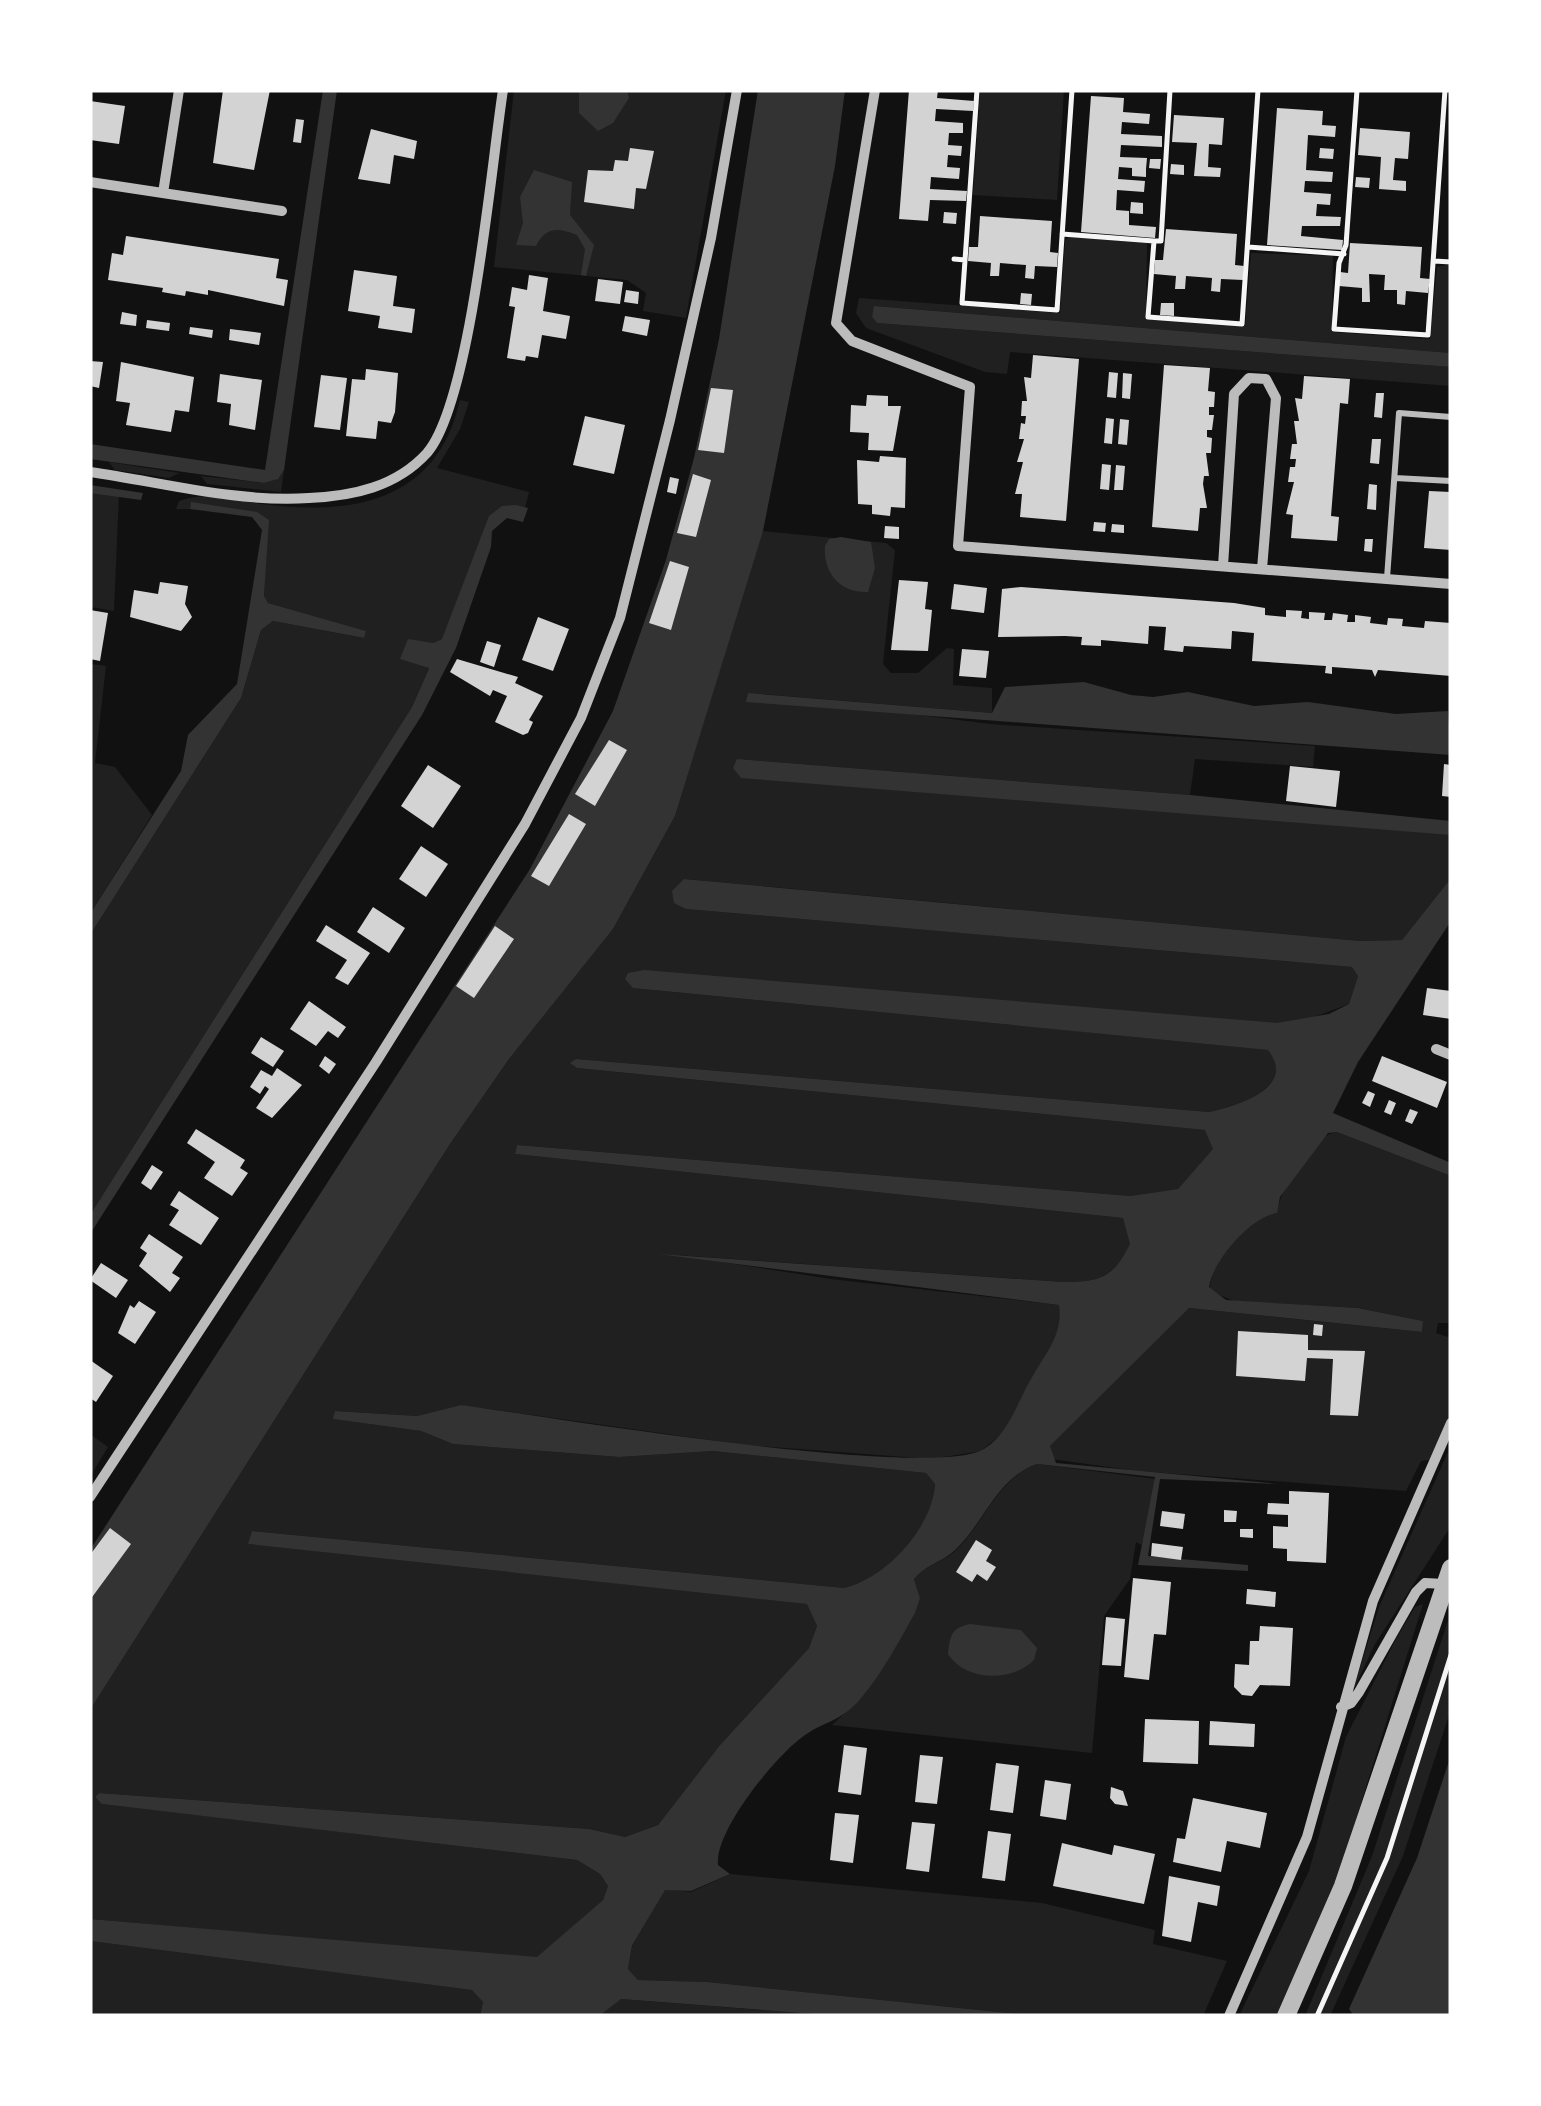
<svg xmlns="http://www.w3.org/2000/svg" width="1541" height="2106" font-family="'Golos Text',sans-serif">
<style>
.green{fill:#202020}
.water{fill:#333}
.building{fill:#d3d3d3}
.lines{fill:none;stroke-linecap:round;stroke-linejoin:round}
.path{stroke:#f5f5f5;stroke-width:5}
.service{stroke:#bcbcbc;stroke-width:6}
.minor{stroke:#bcbcbc;stroke-width:10}
.tertiary{stroke:#bcbcbc;stroke-width:18}
</style>
<rect width="100%" height="100%" fill="#111"/>
<path class="green" d="M514 90H726L686 318 643 311 646 293 627 280 494 267Z
M980 90H1064L1057 200 973 195Z
M1069 237 1147 243 1146 319 1245 326 1251 253 1333 256 1332 332 1430 339 1437 267 1451 264V353L875 306 872 317 877 323 1451 367V386L1010 352 1007 374 985 372 866 328 856 313 859 298 1060 313 1065 241Z
M460 400 469 402 460 429 437 468 529 492 525 508 502 506 451 623 442 639 433 643 429 667 412 707 90 1215V935L241 698 261 630 273 621 363 638 365 631 268 603 264 597 268 519 191 503 190 509H176L179 501C204 491 234 500 261 504 353 516 437 502 460 400Z
M109 462 179 473 169 478 115 470Z
M284 470 281 492 207 484 201 476 264 483 277 479Z
M90 488 119 493 114 611 90 607Z
M762 531 886 543 895 550 883 664 891 673H918L947 648 954 649 953 685 992 688V713L749 693 990 724 1315 746 1313 767 1195 759 1190 795 737 759 1447 833 1451 835V878L1402 940 1360 941 685 879 673 891 686 909 1353 967 1358 976 1349 1004 1258 1038 633 988 1269 1050C1297 1088 1236 1106 1209 1112L576 1059 571 1063 577 1068 1206 1130 1214 1149 1178 1189 1130 1196 517 1145 515 1154 1123 1218 1131 1244C1112 1278 1100 1282 1063 1282L677 1255 831 1279 1060 1305 1062 1327 1003 1433 981 1451 932 1459 745 1445 461 1405 417 1416 335 1411 334 1419 421 1431 453 1444 619 1457 713 1451 926 1473 935 1484C932 1528 886 1578 844 1588L252 1531 249 1544 808 1604 817 1626 809 1648 720 1745 658 1825 625 1837 588 1829 99 1793 95 1797 103 1804 577 1860 600 1874 608 1886 603 1900 537 1958 90 1919V1710L450 1144 509 1059 613 929 675 816Z
M90 664 106 666 95 763 115 767 152 815 90 914Z
M1337 1132 1451 1176V1323H1438L1436 1333 1451 1338V1414L1429 1460 1421 1461 1406 1491 1138 1471 1051 1459 1050 1446 1188 1308 1422 1332 1423 1321 1359 1308 1234 1301 1210 1291C1208 1263 1249 1218 1276 1213 1282 1189 1311 1135 1337 1132Z
M90 1434 108 1447 90 1477Z
M1451 1445V1526L1375 1644 1352 1693 1379 1607Z
M1037 1464 1156 1479 1142 1545 1136 1542 1130 1579 1104 1616 1092 1753 832 1725 861 1698 920 1598 914 1579C924 1566 941 1563 954 1552 984 1525 995 1480 1037 1464Z
M1423 1604 1338 1877 1277 2016H1239L1309 1871 1346 1737 1396 1639 1415 1607Z
M1451 1611V1709L1403 1856 1330 2016H1305L1372 1856Z
M730 1874 1042 1903 1155 1930 1153 1944 1227 1961 1203 2016H1037L707 1982 638 1980 628 1969 632 1947 665 1889 691 1892Z
M90 1941 473 1990 483 2002 480 2016H90Z
M620 1999 840 2016H599Z"/>
<path class="water" d="M323 90H337L284 470 278 479 264 483 90 459V444L265 470Z
M579 90H627L629 98 613 123 598 131 579 113Z
M758 90H845L835 166 763 531 675 816 613 929 509 1059 450 1144 90 1710V1550L530 869 613 711 666 560 694 458 719 339Z
M534 170 572 182 570 215 594 245 586 276 581 275 585 249 577 235C559 228 546 226 536 246L516 245 523 223 520 197Z
M874 306 1451 353V367L877 323 872 317Z
M90 485 143 493 141 500 90 493Z
M191 502 257 512 269 520 264 596 268 603 366 631 364 638 273 621 261 630 241 698 90 935V914L181 771 188 735 237 684 262 530 252 517 190 509Z
M516 505 528 508 523 522 507 518 492 531 491 547 456 648 422 715 90 1234V1215L412 707 429 668 400 659 408 639 433 643 442 639 489 516 502 506Z
M841 537 871 542 875 568 868 592C840 593 823 573 825 546L829 539Z
M1084 682 1131 695 1153 697 1188 692 1254 706 1308 702 1396 714 1448 711 1451 755 746 702 748 693 992 713 1005 687Z
M737 759 1190 795 1451 821V835L741 778 733 768Z
M1451 878V921L1358 1062 1333 1113 1451 1163V1176L1337 1132 1328 1133 1280 1197 1277 1213C1249 1218 1213 1261 1209 1287L1226 1300 1358 1308 1423 1321 1422 1332 1189 1308 1050 1446 1056 1463 1279 1484 1160 1479 1148 1556 1248 1565V1571L1138 1565 1155 1477 1037 1464C995 1479 984 1524 954 1551 942 1562 924 1566 914 1579L920 1598 915 1613C899 1641 883 1672 862 1697 841 1722 827 1720 805 1735 777 1754 714 1831 718 1865L730 1874 691 1891 665 1890 632 1946 628 1969 638 1980 707 1982 1037 2016H840L621 1999 599 2016H480L483 2002 472 1990 90 1941V1919L537 1957 603 1900 608 1886 600 1874 577 1860 102 1804 95 1797 99 1793 589 1829 625 1837 658 1825 720 1745 809 1648 817 1626 807 1604 248 1544 252 1531 844 1588C886 1578 932 1528 935 1484L926 1473 713 1451 619 1457 453 1444 421 1431 333 1419 335 1411 417 1416 461 1405C542 1416 932 1481 984 1449 1010 1433 1018 1399 1034 1374 1048 1350 1063 1333 1059 1305L658 1254 1063 1282C1100 1282 1113 1278 1130 1244L1123 1218 515 1154 517 1145 1130 1196 1178 1189 1213 1149 1205 1130 577 1068 570 1063 576 1059 1209 1112C1236 1106 1298 1088 1268 1050L633 988 625 979 628 973 644 970 1277 1023 1329 1014 1349 1004 1358 976 1352 967 686 909 674 903 672 891 684 879 1360 941 1402 940Z
M970 1624 1021 1630 1037 1648 1034 1660C1012 1682 966 1682 948 1654 950 1636 951 1628 970 1624Z
M1451 1755V2016H1354L1349 2009 1417 1858Z"/>
<path class="building" d="M223 90H270L254 170 213 163Z
M909 90H938L937 98 974 101 973 111 936 109 935 121 963 123V133H949L948 145 962 146 961 156 948 155 947 167 960 168 959 179 931 177 930 189 967 191 966 201 930 200 928 221 899 219Z
M1091 96 1124 98 1123 112 1150 114 1149 124 1122 122 1121 134 1162 136V147L1121 145 1120 157 1147 158 1146 169V177L1132 176V168L1119 167 1118 179 1145 181 1144 192 1117 190 1116 210 1129 211V225L1156 227 1155 238 1081 232Z
M90 101 125 106 119 144 90 140Z
M1277 108 1323 111 1322 125 1336 126 1335 137 1308 135 1306 170 1333 172 1332 182 1305 181 1304 192 1331 194 1330 205 1317 204 1316 216 1341 217 1340 226H1302L1301 236 1343 240 1342 250 1267 245Z
M1174 115 1224 118 1222 145 1209 144 1208 167 1221 168 1220 177 1194 176 1197 143 1172 142Z
M296 119 304 120 301 143 293 142Z
M1360 128 1410 132 1408 159 1395 158 1393 180 1406 181V191L1379 189 1381 157 1358 155Z
M371 129 417 141 414 159 394 155 390 184 358 179Z
M630 148 654 151 646 189 636 188 634 209 584 202 588 170 613 171 615 160 628 161Z
M1320 148 1334 149 1333 159 1319 158Z
M1150 159H1161L1160 169 1149 168Z
M1171 164 1184 165V175L1170 174Z
M1356 177 1370 178 1369 188 1355 187Z
M1131 202 1143 203V214L1130 213Z
M944 212 957 213 956 224 943 223Z
M980 216 1052 221 1050 252 1058 253 1057 267 1035 266 1034 279 1025 278 1026 265 1000 263 999 276H990L991 263 968 261 969 247H978Z
M1166 229 1237 234 1235 265 1244 266 1243 280 1221 279 1220 292 1211 291 1212 278 1186 276 1185 289H1175L1176 276 1154 274 1155 260H1163Z
M126 236 279 259 276 278 288 280 284 306 208 290V295L186 291 185 296 162 292 163 288 108 280 112 253 123 255Z
M1350 243 1422 247 1420 278 1430 279 1428 293 1406 291 1405 305 1397 304V290H1384L1385 275 1369 274 1370 302H1362V288L1339 286 1340 272 1348 273Z
M354 270 397 276 393 306 415 309 412 333 378 328 380 316 348 311Z
M529 275 548 278 543 311 570 316 566 339 542 335 538 358 526 356 525 361 507 358 515 307 509 306 512 287 527 290Z
M598 279 623 282 620 304 595 301Z
M626 290 639 292 638 304 624 302Z
M1021 293 1032 294 1031 305 1020 304Z
M1161 303H1174V316L1160 315Z
M122 312 137 315 136 326 120 324Z
M625 316 650 320 647 336 622 331Z
M147 320 170 323 169 331 146 328Z
M190 327 213 330 212 338 189 334Z
M230 329 261 333 259 345 229 340Z
M1033 355 1079 359 1066 521 1020 517 1022 494H1015L1023 462H1017L1024 439H1019L1021 423 1025 424 1026 416H1021L1022 401H1027L1024 377 1031 378Z
M90 361 103 362 99 388 90 386Z
M121 362 194 377 189 412 175 410 171 432 126 425 130 403 116 401Z
M1164 365 1210 368 1208 391 1215 392 1214 407H1209V415H1214L1212 430H1207V437L1212 438 1211 453H1206L1209 476H1204L1203 484 1207 508H1200L1198 531 1152 527Z
M366 369 398 373 395 412 391 423 378 421 376 439 346 436 352 379 365 380Z
M1109 372 1118 373 1116 398 1107 397Z
M1123 373 1132 374 1130 399 1122 398Z
M220 374 262 380 255 430 229 425 231 404 217 402Z
M321 375 347 378 340 430 314 427Z
M1304 376 1350 379 1348 404 1340 403 1331 516 1339 517 1337 541 1291 538 1293 515 1286 514 1294 482H1288L1290 467H1295L1296 459H1290L1292 444H1297L1294 421H1299L1295 398 1302 399Z
M711 388 733 390 724 453 698 450Z
M1376 393H1384L1382 418 1374 417Z
M867 395 888 396V406H901L893 451 868 450 869 433 850 432 851 405 866 406Z
M585 416 625 425 614 474 573 465Z
M1106 418 1114 419 1112 444 1104 443Z
M1120 419 1129 420 1127 445 1118 444Z
M1372 439H1381L1379 464 1370 463Z
M880 456 906 458 905 508 891 507 890 516 872 514V505L858 504 857 460 879 462Z
M1102 464 1111 465 1109 490 1100 489Z
M1116 465 1125 466 1123 490H1114Z
M693 474 711 480 696 537 677 533Z
M670 477 679 479 676 494 667 492Z
M1369 484 1377 485 1376 510 1367 509Z
M1429 491 1451 492V550L1424 548Z
M1094 522 1106 523 1105 532 1093 531Z
M1112 524 1124 525V533L1111 532Z
M885 526 899 527V539L884 538Z
M1365 539H1373L1372 552 1364 551Z
M670 561 689 567 671 630 649 623Z
M899 580 928 582 925 609 932 610 928 651 891 650Z
M160 582 188 586 185 604 192 617 181 631 130 617 134 590 158 594Z
M954 584 987 588 984 613 951 609Z
M1021 587 1234 603 1265 608V615L1286 617V610L1302 611 1301 618 1309 619V612L1325 613 1324 620H1332L1333 613 1348 615 1347 622H1355V615L1371 617 1370 623 1387 625 1388 618 1403 619 1402 626 1424 628 1425 621 1451 623V676L1378 670 1375 677 1372 670 1332 667V674L1325 673 1326 666 1252 661 1254 633 1232 631 1231 649 1184 646 1183 652 1164 650 1166 627 1149 626 1148 644 1101 640V646L1081 645 1082 637 1065 636 998 637 1002 589Z
M90 610 108 613 100 661 90 659Z
M538 617 569 629 553 671 522 660Z
M487 641 501 645 494 667 480 662Z
M962 649 989 651 986 678 959 676Z
M457 659 518 677 515 683 543 696 529 720 533 722 528 733 523 735 495 722 507 696 493 690 490 696 450 672Z
M609 740 627 750 595 806 575 794Z
M1444 764 1451 765V797L1442 796Z
M428 765 461 786 433 828 401 806Z
M1290 766 1340 771 1336 807 1286 801Z
M569 814 586 824 549 886 531 876Z
M421 846 448 864 426 897 399 879Z
M373 907 405 928 389 953 357 932Z
M326 925 370 953 348 985 335 978 347 960 316 941Z
M495 926 514 939 474 998 456 986Z
M1427 988 1451 991V1019L1423 1015Z
M309 1001 346 1027 338 1038 328 1031 316 1046 290 1029Z
M261 1037 284 1051 273 1067 251 1053Z
M325 1056 336 1064 329 1074 319 1066Z
M1382 1056 1447 1082 1437 1108 1372 1081Z
M277 1068 302 1085 272 1118 256 1108 269 1089 265 1086 260 1094 250 1087 261 1070 272 1076Z
M1368 1091 1375 1094 1370 1107 1362 1103Z
M1389 1100 1396 1103 1391 1115 1384 1112Z
M1410 1109 1418 1112 1412 1124 1405 1121Z
M196 1129 245 1160 240 1168 248 1173 232 1196 204 1178 215 1162 187 1143Z
M152 1165 163 1172 151 1190 141 1183Z
M179 1191 219 1218 201 1245 169 1225 179 1210 170 1205Z
M149 1234 183 1257 172 1273 180 1278 170 1292 139 1266 147 1253 140 1248Z
M101 1263 128 1280 116 1298 90 1280Z
M139 1301 156 1312 135 1344 118 1333 130 1305 134 1308Z
M1314 1324 1323 1325 1322 1336 1313 1335Z
M1238 1331 1308 1335V1350L1365 1351 1358 1416 1330 1415 1333 1359 1307 1358 1305 1381 1236 1376Z
M90 1360 113 1376 96 1402 90 1398Z
M1289 1491 1329 1493 1326 1563 1287 1561V1549L1273 1548V1526L1288 1527V1515L1267 1514 1268 1503 1289 1504Z
M1224 1510 1237 1511 1236 1522H1224Z
M1162 1511 1185 1514 1183 1529 1160 1526Z
M110 1528 131 1544 90 1600V1555Z
M1240 1529H1253V1538L1240 1537Z
M976 1540 992 1550 986 1561 996 1567 987 1581 977 1574 972 1582 956 1572Z
M1152 1543 1183 1547 1181 1560 1151 1556Z
M1133 1578 1171 1582 1166 1635 1154 1634 1149 1680 1124 1677Z
M1247 1589 1276 1592 1275 1607 1246 1604Z
M1106 1617 1125 1619 1121 1666 1102 1665Z
M1260 1626 1293 1628 1290 1686 1260 1685 1252 1696 1242 1695 1234 1687 1235 1664 1249 1665 1250 1641H1259Z
M1145 1719 1199 1721 1198 1764 1143 1762Z
M1210 1721 1255 1724 1254 1747 1209 1745Z
M844 1745 867 1748 861 1795 838 1792Z
M920 1755 943 1757 937 1804 915 1802Z
M996 1763 1019 1766 1013 1813 990 1810Z
M1045 1780 1071 1784 1066 1820 1040 1816Z
M1111 1787 1123 1791 1128 1806 1115 1804 1110 1798Z
M1193 1798 1267 1813 1260 1848 1227 1841 1221 1872 1173 1862 1177 1838 1185 1839Z
M835 1813 859 1815 853 1863 830 1860Z
M912 1822 935 1824 929 1872 906 1869Z
M988 1831 1011 1834 1005 1881 982 1878Z
M1062 1843 1112 1855 1114 1845 1155 1854 1144 1904 1053 1886Z
M1169 1876 1220 1886 1217 1906 1198 1902 1191 1942 1162 1936Z"/>
<g class="lines">
<path class="path" d="M977 90 962 303 1057 310 1072 90
M1170 90 1161 241H1154L1148 317 1242 324 1258 90
M1357 90 1346 245 1339 263 1334 329 1428 335 1445 90
M1062 234 1154 241
M1248 247 1344 254
M954 259 965 260
M1434 261 1451 262
M1317 2016 1387 1858 1451 1655"/>
<path class="service" d="M1395 478 1451 481
M1387 578 1399 413 1451 417"/>
<path class="minor" d="M875 90 836 323 852 341 970 387 958 546 1451 584
M90 182 282 211
M163 193 179 90
M90 472C161 482 237 503 309 498 353 496 396 487 427 453 471 402 491 167 503 90
M1223 566 1234 394 1249 378 1266 379 1276 398 1262 569
M1436 1049 1451 1055
M90 1497 376 1062 525 824 581 718 620 618 670 420 711 238 737 90
M1341 1707 1351 1703 1359 1692 1416 1592 1425 1583 1444 1584
M1229 2016 1307 1837 1373 1601 1451 1423"/>
<path class="tertiary" d="M1286 2016 1343 1886 1451 1568"/>
</g>
<rect width="1541" height="2106" fill="none" stroke="#ffffff" stroke-width="185"/>
</svg>
